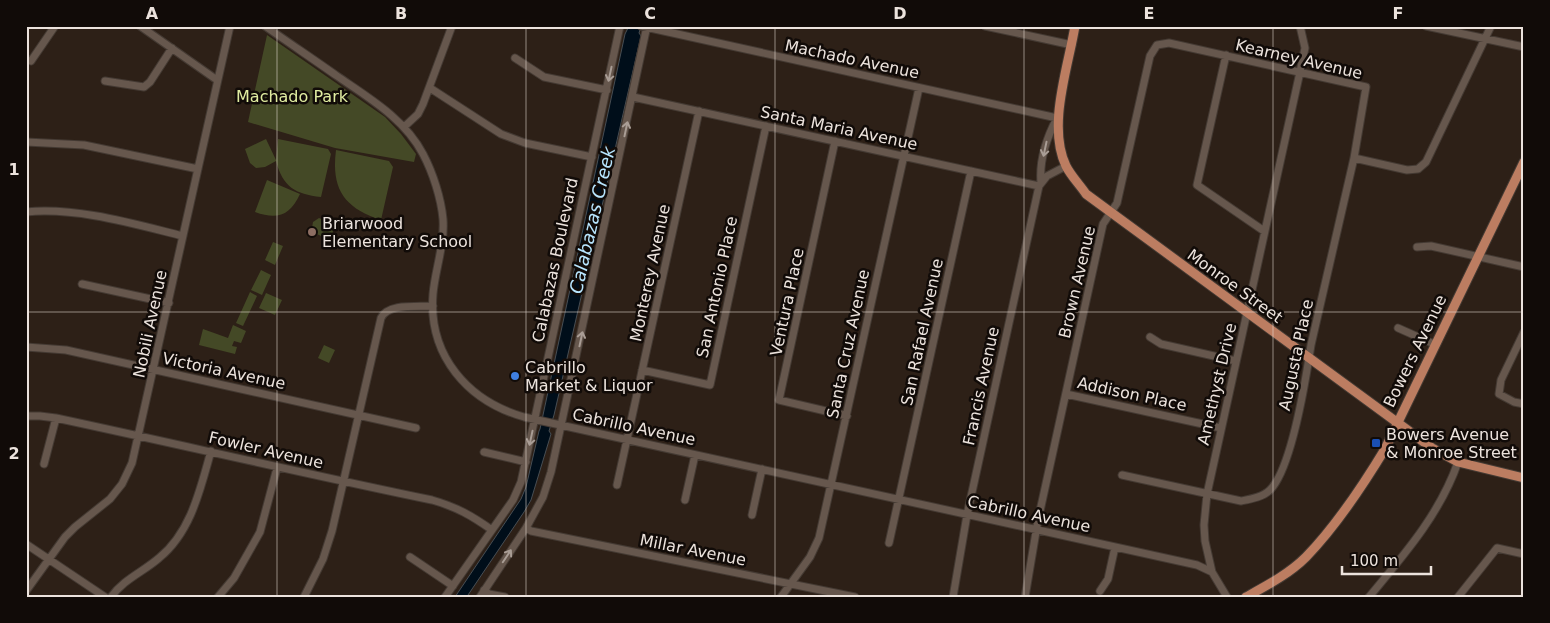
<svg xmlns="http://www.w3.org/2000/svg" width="1550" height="623" font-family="'DejaVu Sans',sans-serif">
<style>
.green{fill:#444926}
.water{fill:#000e1a;stroke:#474e54}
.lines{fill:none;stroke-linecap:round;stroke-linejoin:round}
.minor-casing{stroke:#443a33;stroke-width:9}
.major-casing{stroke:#443a33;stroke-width:11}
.minor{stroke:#66574d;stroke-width:7}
.major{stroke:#bc7d61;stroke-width:9}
.oneway{stroke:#a99d95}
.grid{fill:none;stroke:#ece3dd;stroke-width:1;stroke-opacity:0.55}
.education-dot{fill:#8d6e63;stroke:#110b08;stroke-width:2}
.shop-dot{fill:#3f7fe0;stroke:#110b08;stroke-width:2}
.transit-dot{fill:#1a4fb4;stroke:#110b08;stroke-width:2}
.labels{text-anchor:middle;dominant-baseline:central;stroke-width:5;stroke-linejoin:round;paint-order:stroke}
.street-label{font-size:16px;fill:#ece3dd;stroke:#110b08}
.park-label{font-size:16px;fill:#e1eda1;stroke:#110b08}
.poi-label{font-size:16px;fill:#ece3dd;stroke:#110b08;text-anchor:start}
.water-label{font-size:18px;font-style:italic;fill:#b8e6ff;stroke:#110b08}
.neatline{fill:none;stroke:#ece3dd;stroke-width:2}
.grid-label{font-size:16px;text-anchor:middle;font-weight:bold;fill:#ece3dd}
</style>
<rect width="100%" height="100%" fill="#2d2017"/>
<path class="green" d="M267 35 385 117 401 134 416 154 414 162 335 148 248 122Z
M266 139 276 160 278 139 328 149 331 154 321 197C295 194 283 187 276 161L265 167 256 168 250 163 245 149Z
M336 150 389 161 393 167 381 220C344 208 331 189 336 150Z
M267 180 300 194C290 216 277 220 255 212Z
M319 218 336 225 329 240 317 234 312 228 313 222Z
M273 242 283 246 275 265 265 260Z
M261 270 271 275 262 295 251 290Z
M250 292 257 296 243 326 236 323Z
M266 293 282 300 275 315 259 308Z
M233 325 246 331 241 343 234 341 232 346 237 347 235 354 199 345 203 329 228 338Z
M324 345 335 350 329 363 318 358Z"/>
<path class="water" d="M629 26H641L639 33 641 36 554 415 549 431 551 434 531 500 524 512 468 595 467 597H455L521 499 526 487 539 431 540 429 625 34Z"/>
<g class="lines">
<defs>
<path id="minor" d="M140 26 217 80
M265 26C289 43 313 59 337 76 369 98 405 119 423 154 433 173 441 198 443 219 445 244 435 270 433 294 428 356 468 401 524 417L1197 565 1212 572 1227 597
M641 26 1057 118C1047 137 1039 160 1041 183
M985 26 1072 45
M1426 26 1524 47
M1226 55 1197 185 1264 231
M515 58 544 77 607 90
M31 61 55 26
M105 81 144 87 150 82 172 48
M430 88 501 134 525 143 592 157
M633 97 1039 186
M404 127 418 114 423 104 452 26
M835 141 779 400 847 416
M26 142 84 145 198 169
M1354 158 1407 170 1418 169 1426 162 1491 26
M26 212C77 207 134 224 183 236
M1417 247 1431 246 1524 267
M82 284 169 303
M1398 328 1434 344
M1524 332 1501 380 1499 394 1514 402 1524 404
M1150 337 1161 344 1236 361
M26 347 66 350 416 428
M642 370 710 385 766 126
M1066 394 1221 428
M26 416H40L56 418C182 445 306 474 432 500 457 507 472 516 492 530
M484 452 526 462
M44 464 56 418
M617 485 699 111
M685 500 695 455
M752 515 762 469
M526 528 531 531 855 597
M889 543 971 171
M26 544 105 597
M410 557 453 586
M1212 572 1205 541 1204 525 1207 494 1300 72 1305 48 1300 26
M484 590 489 594 505 597
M26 591 65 537 75 527 110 499 122 484 132 463 230 26
M1100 591 1108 579 1115 547
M111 597C124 579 143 572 159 558 191 532 200 490 211 451
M218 597 234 578 260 532 277 468
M304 597 323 559 332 531 381 318C388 303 417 307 433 306
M445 597 513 500 521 482 620 26
M480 597 526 528 543 497 551 472 647 26
M781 597 810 557 819 538 919 88
M953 597 967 515 1039 186 1047 176 1066 166
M1025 597 1038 520 1103 224 1117 203 1150 56 1157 45 1169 43 1366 87 1354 158 1311 345C1306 378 1292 468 1270 490 1263 497 1251 499 1241 501L1122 475
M1369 597C1404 555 1440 514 1458 462
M1458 597 1497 548 1524 554"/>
<path id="major" d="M1075 26C1068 68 1047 126 1066 166 1071 176 1080 185 1086 194L1432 448 1458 462 1524 478
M1246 597C1266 586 1289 574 1306 557 1337 525 1362 487 1385 449L1524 162"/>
</defs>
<use href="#minor" class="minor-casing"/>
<use href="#major" class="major-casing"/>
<use href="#minor" class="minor"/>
<use href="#major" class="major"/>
</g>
<defs><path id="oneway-shaft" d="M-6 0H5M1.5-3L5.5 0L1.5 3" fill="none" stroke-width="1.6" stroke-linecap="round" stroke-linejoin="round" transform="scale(1.25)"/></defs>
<g class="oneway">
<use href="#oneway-shaft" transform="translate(610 74) rotate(102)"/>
<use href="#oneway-shaft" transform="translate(626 129) rotate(-78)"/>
<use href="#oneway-shaft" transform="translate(1045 149) rotate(102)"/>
<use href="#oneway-shaft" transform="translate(581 339) rotate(-78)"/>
<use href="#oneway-shaft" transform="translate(531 438) rotate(102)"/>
<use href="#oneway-shaft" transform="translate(507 556) rotate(-56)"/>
</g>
<path class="grid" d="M277 26V597M526 26V597M775 26V597M1024 26V597M1273 26V597M26 312H1524"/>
<circle class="education-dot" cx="312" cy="232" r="5"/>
<circle class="shop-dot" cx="515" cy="376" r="5"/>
<rect class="transit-dot" x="1371" y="438" width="10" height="10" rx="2.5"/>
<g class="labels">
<g class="street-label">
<text transform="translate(852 59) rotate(12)">Machado Avenue</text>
<text transform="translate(1299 59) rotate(13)">Kearney Avenue</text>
<text transform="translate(839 128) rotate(12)">Santa Maria Avenue</text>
<text transform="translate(555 260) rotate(-78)">Calabazas Boulevard</text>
<text transform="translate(650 273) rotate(-78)">Monterey Avenue</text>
<text transform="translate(1077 282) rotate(-77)">Brown Avenue</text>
<text transform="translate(1235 286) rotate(36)">Monroe Street</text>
<text transform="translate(717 287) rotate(-78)">San Antonio Place</text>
<text transform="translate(787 302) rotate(-78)">Ventura Place</text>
<text transform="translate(150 324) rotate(-78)">Nobili Avenue</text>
<text transform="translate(922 332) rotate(-78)">San Rafael Avenue</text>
<text transform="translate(848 344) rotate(-78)">Santa Cruz Avenue</text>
<text transform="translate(1415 351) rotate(-64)">Bowers Avenue</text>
<text transform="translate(1296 355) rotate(-78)">Augusta Place</text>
<text transform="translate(224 371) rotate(12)">Victoria Avenue</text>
<text transform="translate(1217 384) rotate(-77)">Amethyst Drive</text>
<text transform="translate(981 386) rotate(-78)">Francis Avenue</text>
<text transform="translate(1132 394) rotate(12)">Addison Place</text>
<text transform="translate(634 427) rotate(12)">Cabrillo Avenue</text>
<text transform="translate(266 450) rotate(13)">Fowler Avenue</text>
<text transform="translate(1029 514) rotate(12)">Cabrillo Avenue</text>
<text transform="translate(693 550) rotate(11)">Millar Avenue</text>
</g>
<g class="park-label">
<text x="292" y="96">Machado Park</text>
</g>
<g class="poi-label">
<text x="322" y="223">Briarwood<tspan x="322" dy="18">Elementary School</tspan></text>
<text x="525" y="367">Cabrillo<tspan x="525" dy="18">Market &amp; Liquor</tspan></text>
<text x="1386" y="434">Bowers Avenue<tspan x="1386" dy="18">&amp; Monroe Street</tspan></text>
</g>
<g class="water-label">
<text transform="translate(592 220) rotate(-77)">Calabazas Creek</text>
</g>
</g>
<rect width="1550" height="623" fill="none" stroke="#110b08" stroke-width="55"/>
<path d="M1342 566v8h89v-8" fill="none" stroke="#ece3dd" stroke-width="2.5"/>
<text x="1350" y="566" font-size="15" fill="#ece3dd" stroke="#110b08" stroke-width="4" paint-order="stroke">100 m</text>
<rect x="28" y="28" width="1494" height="568" class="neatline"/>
<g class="grid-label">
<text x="152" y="19">A</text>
<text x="401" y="19">B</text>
<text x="650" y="19">C</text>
<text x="900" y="19">D</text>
<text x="1149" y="19">E</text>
<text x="1398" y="19">F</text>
<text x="14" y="175">1</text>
<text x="14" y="459">2</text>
</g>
</svg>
